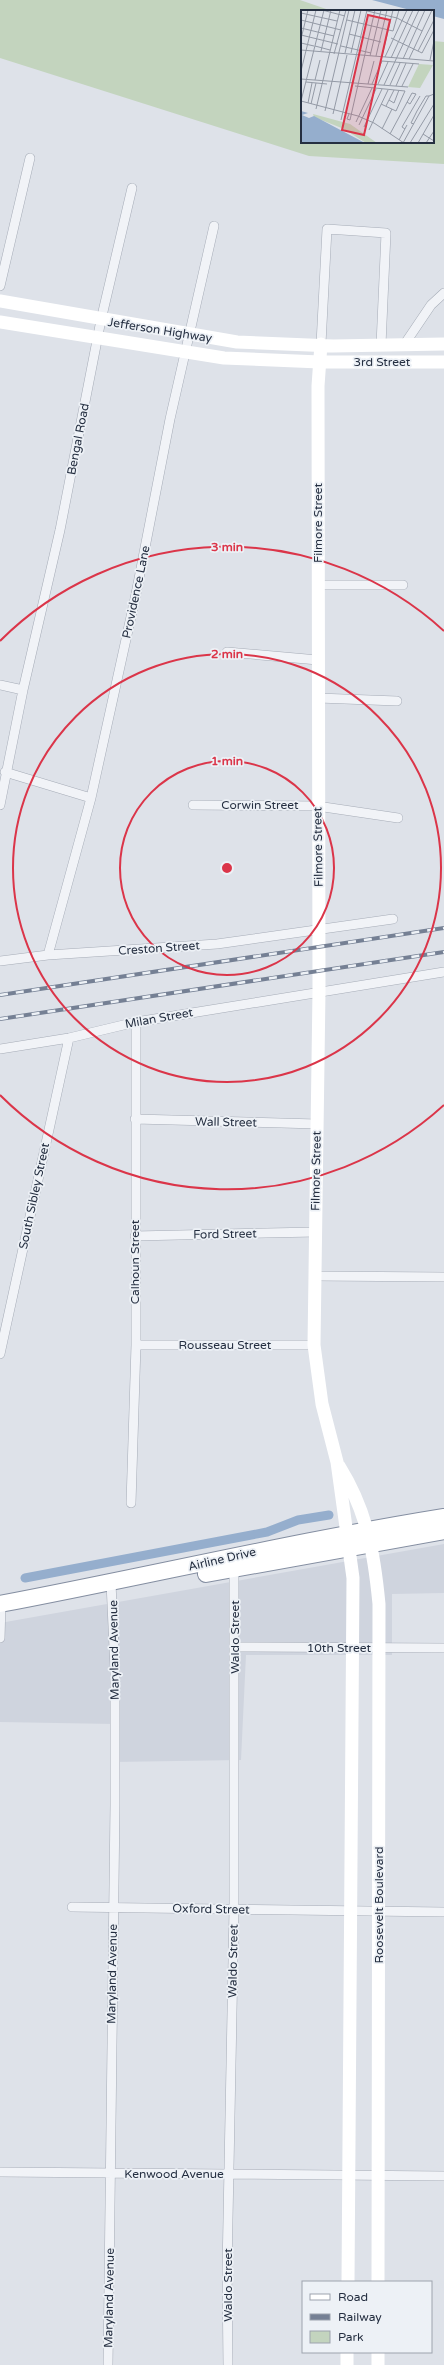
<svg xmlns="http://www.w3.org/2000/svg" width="444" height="2365" font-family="'Varela Round',sans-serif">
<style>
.built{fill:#cfd4de}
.green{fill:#c3d4be}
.water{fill:#95aecd}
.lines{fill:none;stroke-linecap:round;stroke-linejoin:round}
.canal{stroke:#95aecd;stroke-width:9}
.street-casing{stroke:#a6acb7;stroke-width:10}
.highway-casing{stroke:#848ea1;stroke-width:18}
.street{stroke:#f1f3f7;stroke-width:9}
.secondary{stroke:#fff;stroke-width:13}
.highway{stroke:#fff;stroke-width:16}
.rail-casing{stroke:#758094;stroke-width:4}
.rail{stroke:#edf1f6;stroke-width:2.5;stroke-dasharray:8;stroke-linecap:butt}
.ring{fill:none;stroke:#db3549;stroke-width:2}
.labels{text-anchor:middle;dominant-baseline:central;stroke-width:3.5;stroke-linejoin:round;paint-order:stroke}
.street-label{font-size:12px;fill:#252f41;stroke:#edf1f6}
.inset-road{fill:none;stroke:#949aa6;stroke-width:1}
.view{fill:#db3549;fill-opacity:0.15;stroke:#db3549;stroke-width:2}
.inset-edge{fill:none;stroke:#252f41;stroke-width:2}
.centre{fill:#db3549;stroke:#edf1f6;stroke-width:2}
.ring-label{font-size:12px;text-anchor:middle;font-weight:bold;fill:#db3549;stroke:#edf1f6;stroke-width:3.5;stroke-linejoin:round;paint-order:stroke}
</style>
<rect width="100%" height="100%" fill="#dee2e9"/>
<path class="built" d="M444 1544V1593L392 1594V1655H246L241 1760 113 1762 114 1724 0 1722V1623Z"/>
<path class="green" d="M0 0H300L332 11H302V142H433V41L444 42V164L309 156 0 58Z"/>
<path class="water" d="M372 0H444V19L433 16V11H414Z"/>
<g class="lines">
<path class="canal" d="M25 1578 267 1532 298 1520 329 1515"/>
<defs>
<path id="street" d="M0 286 30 158
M321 344 327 229 386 233 381 345
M404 345 431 305 444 293
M318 585H403
M227 652 318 660
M0 685 23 690
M318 698 397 701
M5 772 91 798
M0 805 23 690 60 530 101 320 132 188
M193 805 317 806 398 818
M48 955 91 798 136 594 170 419 214 226
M0 961 48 955 217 944 393 919
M0 1049 69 1038 136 1022 444 972
M135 1119 317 1124
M135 1236 316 1232
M315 1276 444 1277
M136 1345H314
M0 1354 69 1038
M131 1503 136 1345V1022
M0 1638 1 1604
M235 1647 444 1648
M72 1907 444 1912
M0 2172 444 2176
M108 2365 115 1805V1669L111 1583
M228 2365 227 2271 234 1909V1565"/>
<path id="highway" d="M206 1574 444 1531
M0 1604C148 1576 295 1541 444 1517"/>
</defs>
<use href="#street" class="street-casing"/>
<use href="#highway" class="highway-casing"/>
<use href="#street" class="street"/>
<path class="secondary" d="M0 301 237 342 333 346 444 344
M0 322 224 358 320 362H444
M321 344 318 386 319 991 314 1345 322 1404 337 1462 353 1578 348 2282
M339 1466C367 1511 374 1552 379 1604L378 2282
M347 2365V2352
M378 2365V2352"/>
<use href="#highway" class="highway"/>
<defs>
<path id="rail" d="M0 995 444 928
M0 1019 444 952"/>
</defs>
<use href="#rail" class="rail-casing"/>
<use href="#rail" class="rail"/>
</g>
<g class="ring">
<circle cx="227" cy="868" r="107"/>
<circle cx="227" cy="868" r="214"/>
<path d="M444 1105A321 321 0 0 1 0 1095M0 641A321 321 0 0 1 444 631"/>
</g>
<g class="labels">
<g class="street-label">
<text transform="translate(160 330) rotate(9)">Jefferson Highway</text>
<text x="382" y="362">3rd Street</text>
<text transform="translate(78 439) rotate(-79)">Bengal Road</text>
<text transform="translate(318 523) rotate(-90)">Filmore Street</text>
<text transform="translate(136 592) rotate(-78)">Providence Lane</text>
<text x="260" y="805">Corwin Street</text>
<text transform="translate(318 847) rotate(-91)">Filmore Street</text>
<text transform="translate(159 948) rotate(-4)">Creston Street</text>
<text transform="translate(159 1018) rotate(-10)">Milan Street</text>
<text transform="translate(226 1122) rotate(1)">Wall Street</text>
<text transform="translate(316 1171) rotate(-89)">Filmore Street</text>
<text transform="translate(34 1196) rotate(-78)">South Sibley Street</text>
<text transform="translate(225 1234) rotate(-1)">Ford Street</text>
<text transform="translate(135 1262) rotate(-90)">Calhoun Street</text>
<text x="225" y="1345">Rousseau Street</text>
<text transform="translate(222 1559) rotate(-13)">Airline Drive</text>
<text transform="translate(235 1637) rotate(-90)">Waldo Street</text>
<text x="339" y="1648">10th Street</text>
<text transform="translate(114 1650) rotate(-91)">Maryland Avenue</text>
<text transform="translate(379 1905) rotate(-90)">Roosevelt Boulevard</text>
<text transform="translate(211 1909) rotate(1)">Oxford Street</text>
<text transform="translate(233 1961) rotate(-89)">Waldo Street</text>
<text transform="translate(112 1974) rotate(-89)">Maryland Avenue</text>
<text x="174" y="2174">Kenwood Avenue</text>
<text transform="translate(228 2285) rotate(-90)">Waldo Street</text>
<text transform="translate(109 2298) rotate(-89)">Maryland Avenue</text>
</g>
</g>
<g transform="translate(301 10)">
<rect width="133" height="133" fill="#dee2e9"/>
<path d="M118 54 132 55 119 78 107 77ZM12 104 49 114 76 133H65L43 119 13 107Z" fill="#c3d4be"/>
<path d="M0 101 7 103 1 105 8 108 13 106 64 133H0Z" fill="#95aecd"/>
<path class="inset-road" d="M21 0 44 6M62 0 96 8 121 21M0 3 36 11M0 10 40 20M46 10 92 21 98 0M0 18 33 26M48 24 80 32M0 25 37 34M90 28 121 43 133 20M0 29 7 0M0 33 13 36M14 36 29 40M40 36 70 43M0 40 133 51M20 41 30 0M117 41 133 10M44 43 54 0M50 43 60 0M33 44 45 0M69 46 80 0M75 46 86 0M81 46 92 0M84 47 106 0M90 48 112 0M102 49 124 0M108 49 131 0M129 50 133 31M0 61 15 0M0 69 107 77M14 70 19 50M5 72 26 74M67 74 73 51M71 74 81 51 118 54M77 74 87 52M83 75 118 0M89 75 99 53M54 76 104 81 95 101 80 94M95 76 105 53M101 76 112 54M88 90 93 93 98 80M0 91 57 106 73 113 103 133M0 91 23 0M7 93 11 73M10 94 15 73M85 96 93 80M15 99 39 0M24 101 48 0M32 104 46 45M48 104 46 109 49 110 74 0M40 110 66 0M55 112 71 78M113 114 110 113 116 101 125 86H128M58 115 75 79M63 117 81 79M81 119 91 99M104 119 101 117 119 86M68 120 87 80M89 124 111 83 115 84 109 94 106 92M122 124 133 131M98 130 106 115M102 133 128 86 133 84M109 133 133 94M117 133 133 105M125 133 133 121"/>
<path class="view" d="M67 5 89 10 63 125 41 120Z"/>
<rect width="133" height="133" class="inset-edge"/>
</g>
<circle cx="227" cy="868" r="6" class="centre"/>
<g class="ring-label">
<text x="227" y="551">3 min</text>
<text x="227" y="658">2 min</text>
<text x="227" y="765">1 min</text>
</g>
<rect x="302" y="2281" width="130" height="72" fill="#edf1f6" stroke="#9da3ae"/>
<rect x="310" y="2294" width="20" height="6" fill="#ffffff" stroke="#9da3ae"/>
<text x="338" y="2301" font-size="12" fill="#252f41">Road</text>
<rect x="310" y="2314" width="20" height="6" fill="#758094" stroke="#9da3ae"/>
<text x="338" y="2321" font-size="12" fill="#252f41">Railway</text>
<rect x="310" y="2331" width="20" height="12" fill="#c3d4be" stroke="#9da3ae"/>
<text x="338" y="2341" font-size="12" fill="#252f41">Park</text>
</svg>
